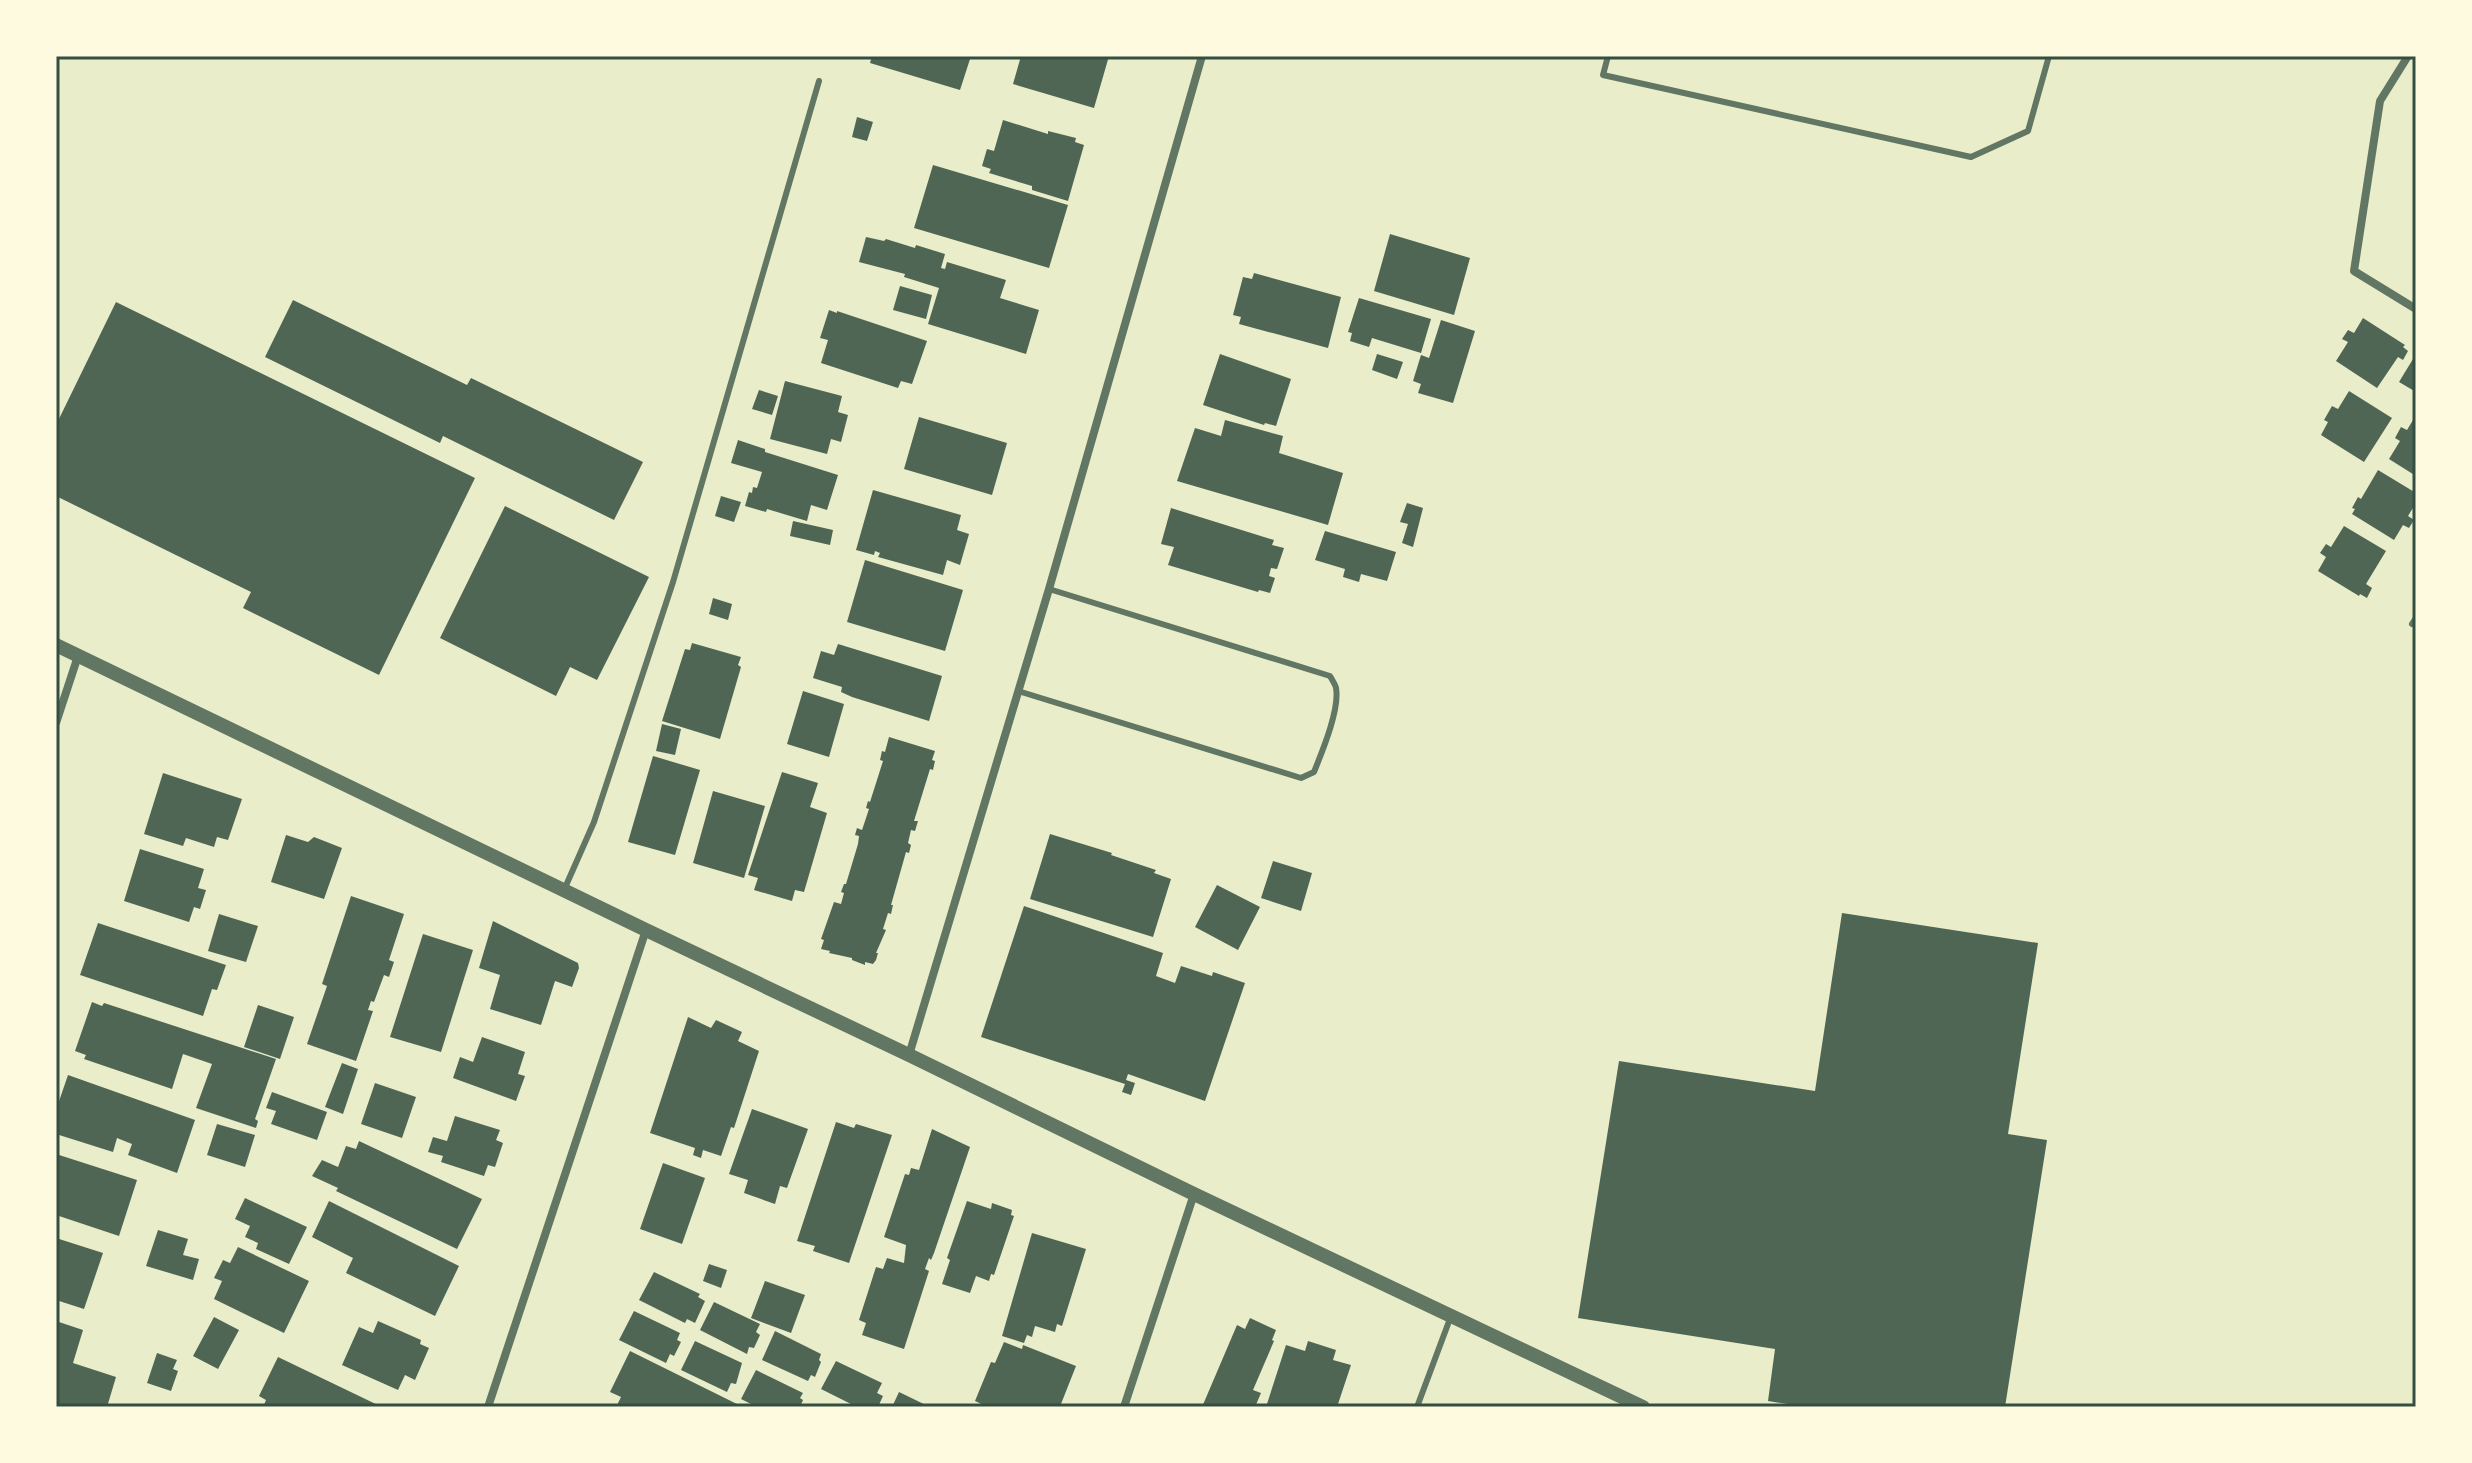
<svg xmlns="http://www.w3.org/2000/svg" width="2472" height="1463" font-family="Mulish,sans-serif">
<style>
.building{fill:#4f6655}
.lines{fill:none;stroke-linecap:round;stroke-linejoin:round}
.service{stroke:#617663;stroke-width:6}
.minor{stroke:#617663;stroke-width:8}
.tertiary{stroke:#617663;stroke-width:14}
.neatline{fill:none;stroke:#344e41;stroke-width:3}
</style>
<rect width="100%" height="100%" fill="#e9edc9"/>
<path class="building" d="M872 56H971L960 90 870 63Z
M1021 56H1109L1094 108 1013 84Z
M857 117 873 122 867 141 852 137Z
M1003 120 1048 134V131L1076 138 1075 142 1084 145 1068 201 1032 190V186L989 173 991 169 982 166 987 149 994 151Z
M933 165 1068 205 1049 268 914 228Z
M1390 234 1470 258 1454 315 1374 291Z
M866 237 884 241 886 239 915 248 916 245 945 254 941 268 945 269 947 262 1006 280 1000 298 1039 310 1026 354 928 324 939 288 904 277 905 274 859 262Z
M1254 273 1341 297 1328 348 1239 324 1241 317 1233 315 1243 277 1252 279Z
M900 286 932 295 926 319 893 310Z
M1359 298 1431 319 1421 353 1372 338 1369 347 1350 341 1352 333 1348 332Z
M293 300 467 385 471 378 643 462 614 520 443 436 440 443 265 357Z
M116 302 475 478 379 675 243 608 251 592 56 496V425Z
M829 310 837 313V311L927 341 912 384 901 381 898 388 821 363 828 340 820 338Z
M2363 318 2405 345 2403 347 2408 351 2403 360 2398 357 2377 388 2336 361 2348 342 2342 339 2348 330 2354 333Z
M1441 320 1475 331 1453 403 1418 393 1421 384 1413 381 1421 355 1429 358Z
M1220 354 1291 379 1276 426 1265 423 1264 425 1203 405Z
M1377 354 1403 362 1397 379 1372 370Z
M2416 354V392L2399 382Z
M785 381 842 396 838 412 848 415 841 442 831 439 827 454 770 439Z
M759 390 778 396 772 415 752 409Z
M2349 391 2392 418 2364 462 2321 435 2328 422 2324 420 2332 406 2338 409Z
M2416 415V476L2389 459 2400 441 2395 438 2401 427 2407 430Z
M919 417 1007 443 992 495 904 469Z
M1225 420 1283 436 1279 453 1343 473 1328 525 1177 481 1195 428 1221 436Z
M738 440 765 449V452L838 475 827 510 811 505 807 521 767 509 766 512 745 506 749 492 752 493 753 487 757 488 762 472 731 463Z
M2378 470 2416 493V503L2408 516 2414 520 2409 528 2403 525 2394 540 2352 514 2355 509 2352 508 2358 497 2361 499Z
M873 490 961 515 957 530 969 534 960 565 947 560 943 575 878 557 880 553 875 551 874 555 856 550Z
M721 496 741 502 734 522 715 516Z
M1407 503 1423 508 1413 547 1402 543 1408 524 1400 522Z
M505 506 649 577 597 680 570 667 556 696 440 638Z
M1171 508 1274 540 1272 545 1284 548 1277 569 1271 568 1269 576 1275 578 1270 593 1259 590 1258 592 1168 565 1174 547 1161 544Z
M793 521 833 530 830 545 790 536Z
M2344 526 2386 551 2366 584 2372 588 2367 598 2360 594 2359 596 2318 571 2326 557 2320 553 2326 544 2331 547Z
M1325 531 1396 552 1387 581 1361 574 1359 582 1343 577 1345 569 1315 560Z
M865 560 963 590 945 651 847 622Z
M713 598 732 604 728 620 709 614Z
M692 643 741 657 738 665 741 667 720 739 662 721 685 649 690 650Z
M838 644 942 676 929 721 852 697 841 692 842 687 813 678 821 651 834 655Z
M803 691 844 704 829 757 787 744Z
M662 724 681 729 675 755 656 751Z
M889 737 935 751 932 760 935 761 933 770 930 769 914 821H918L915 831 911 830 908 843 911 845 909 853 906 852 891 905H893L891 914 888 913 883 929 886 930 876 953H878L876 960 873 964 865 962V965L852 960V958L829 953 830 951 821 949 824 940 821 939 834 902 841 904 844 893 841 892 844 884H846L858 844 859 836 855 835 857 828 862 830 869 809 866 808 868 801 870 802 883 761 880 760 882 751 885 752Z
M653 756 700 770 675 855 628 842Z
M782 772 818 783 810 807 827 813 804 892 795 890 792 901 754 890 758 878 748 875Z
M163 773 242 799 228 840 217 837 214 847 186 838 183 846 144 834Z
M713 791 765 806 744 878 693 863Z
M1050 834 1112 853 1111 855 1156 870 1154 873 1171 879 1153 937 1030 899Z
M286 835 308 842 314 837 342 848 324 899 271 882Z
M140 849 204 869 198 888 206 890 200 909 194 907 189 922 124 901Z
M1273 861 1312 873 1301 911 1261 898Z
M1217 885 1260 907 1238 950 1195 927Z
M351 896 404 914 389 960 394 962 389 977 384 975 374 1002 371 1001 368 1010 373 1011 356 1061 307 1044 327 986 322 984Z
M1024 906 1163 953 1156 976 1175 983 1181 966 1212 976 1213 972 1245 983 1205 1101 1128 1074 1126 1080 1135 1083 1131 1095 1122 1092 1125 1084 981 1037Z
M1842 913 2038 943 2008 1134 2047 1140 2005 1407H1806L1768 1401 1775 1349 1578 1318 1619 1061 1815 1091Z
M219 914 258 926 246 962 208 951Z
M493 921 578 963 579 968 572 987 555 981 541 1025 490 1009 500 975 479 968Z
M98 923 226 965 217 990 212 989 203 1016 80 975Z
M423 934 473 950 441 1052 390 1037Z
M92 1002 102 1006 104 1003 276 1059 255 1119 258 1121 256 1128 196 1108 212 1064 183 1054 172 1089 84 1059 86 1055 75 1051Z
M258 1005 294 1017 280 1059 244 1047Z
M688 1017 711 1028 716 1020 742 1032 738 1041 759 1051 734 1128 731 1127 721 1156 703 1150 701 1158 693 1155 695 1148 650 1133Z
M482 1037 525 1052 518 1074 525 1076 516 1101 453 1078 460 1057 473 1062Z
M342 1063 358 1069 343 1114 325 1107Z
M68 1075 195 1120 177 1173 128 1155 132 1144 117 1138 113 1152 56 1134V1110Z
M375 1083 416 1097 402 1138 361 1124Z
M272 1092 327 1112 317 1140 271 1124 276 1111 266 1108Z
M752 1109 808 1129 787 1188 780 1186 775 1204 744 1193 748 1180 729 1174Z
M455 1116 500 1130 496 1140 503 1143 495 1167 488 1165 484 1176 441 1162 443 1156 428 1152 433 1137 447 1141Z
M836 1122 854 1128 856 1124 892 1135 849 1263 813 1251 815 1246 797 1241Z
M217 1124 255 1135 245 1167 207 1155Z
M932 1129 970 1147 934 1253 931 1260 929 1258 925 1269 929 1271 904 1349 862 1335 866 1323 859 1320 876 1267 883 1269 887 1258 904 1263 906 1245 884 1237 905 1174 909 1175 911 1168 919 1170Z
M359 1141 482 1199 457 1249 336 1191 338 1188 312 1176 322 1160 338 1167 346 1146 356 1149Z
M56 1154 137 1180 119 1236 56 1215Z
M663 1163 705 1178 682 1244 640 1229Z
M245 1198 307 1227 289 1264 256 1249 258 1243 245 1237 250 1226 235 1219Z
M329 1201 459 1266 435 1316 346 1273 353 1258 312 1237Z
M967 1201 991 1209 992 1203 1012 1210 1011 1215 1014 1216 994 1275 991 1274 989 1281 976 1276 970 1293 942 1284 950 1260 947 1258Z
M158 1230 188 1239 183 1255 199 1259 193 1280 146 1266Z
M1032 1233 1086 1249 1062 1326 1057 1324 1055 1332 1035 1326 1032 1337 1027 1335 1024 1343 1002 1336Z
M56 1238 103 1253 84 1309 56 1300Z
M238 1247 309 1281 284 1333 214 1299 222 1281 214 1278 223 1260 230 1263Z
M709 1264 727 1270 721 1288 703 1281Z
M654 1272 700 1294 698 1297 705 1301 695 1323 687 1319 685 1323 639 1300Z
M765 1281 805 1295 791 1333 751 1318Z
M714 1302 760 1324 756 1332 760 1335 754 1348 749 1347 747 1354 700 1330Z
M634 1311 680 1333 677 1340 681 1342 674 1356 670 1354 666 1363 619 1340Z
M214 1317 239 1330 218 1369 193 1356Z
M1250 1318 1276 1330 1272 1340 1274 1341 1253 1390 1261 1393 1255 1407H1202L1237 1325 1245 1329Z
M56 1321 83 1330 73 1363 116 1377 107 1407 56 1406Z
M378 1321 421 1340 420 1344 429 1348 415 1380 405 1375 398 1390 342 1365 359 1327 373 1333Z
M775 1331 821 1354 819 1360 821 1362 815 1377 811 1375 808 1381 762 1360Z
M695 1341 742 1363 736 1384 731 1383 727 1392 681 1370Z
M1308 1341 1336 1350 1333 1360 1351 1365 1337 1407H1266L1286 1345 1305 1351Z
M1004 1342 1022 1349 1023 1345 1076 1366 1061 1404H1063L1062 1407H988L975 1401 991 1362 995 1363Z
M630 1351 743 1407 744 1404 751 1407H616L621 1397 610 1392Z
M157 1353 177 1360 173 1369 178 1371 171 1391 147 1383Z
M278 1357 382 1407H263L266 1400 259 1396Z
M836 1361 882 1383 877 1393 883 1396 878 1407H857L821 1389Z
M756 1370 803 1393 800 1398 803 1400 800 1407H757L741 1399Z
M899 1392 930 1407H892Z"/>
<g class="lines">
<path class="service" d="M1608 56 1603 75 1971 157 2028 131 2049 56
M2412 624 2416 618
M1018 691 1301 778 1314 772C1322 752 1340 709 1336 688 1336 686 1331 678 1330 676L1049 589
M564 890 594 822 673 582 819 81
M1417 1407 1451 1316"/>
<path class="minor" d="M2408 56 2380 101 2354 271 2416 309
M56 723 78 656
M909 1055 1049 589 1202 56
M488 1407 646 930
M1124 1407 1194 1194"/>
<path class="tertiary" d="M56 645 646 930 909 1055 1194 1194 1643 1407"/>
</g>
<rect width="2472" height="1463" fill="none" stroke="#fefae0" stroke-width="116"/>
<rect x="58" y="58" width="2356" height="1347" class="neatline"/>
</svg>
